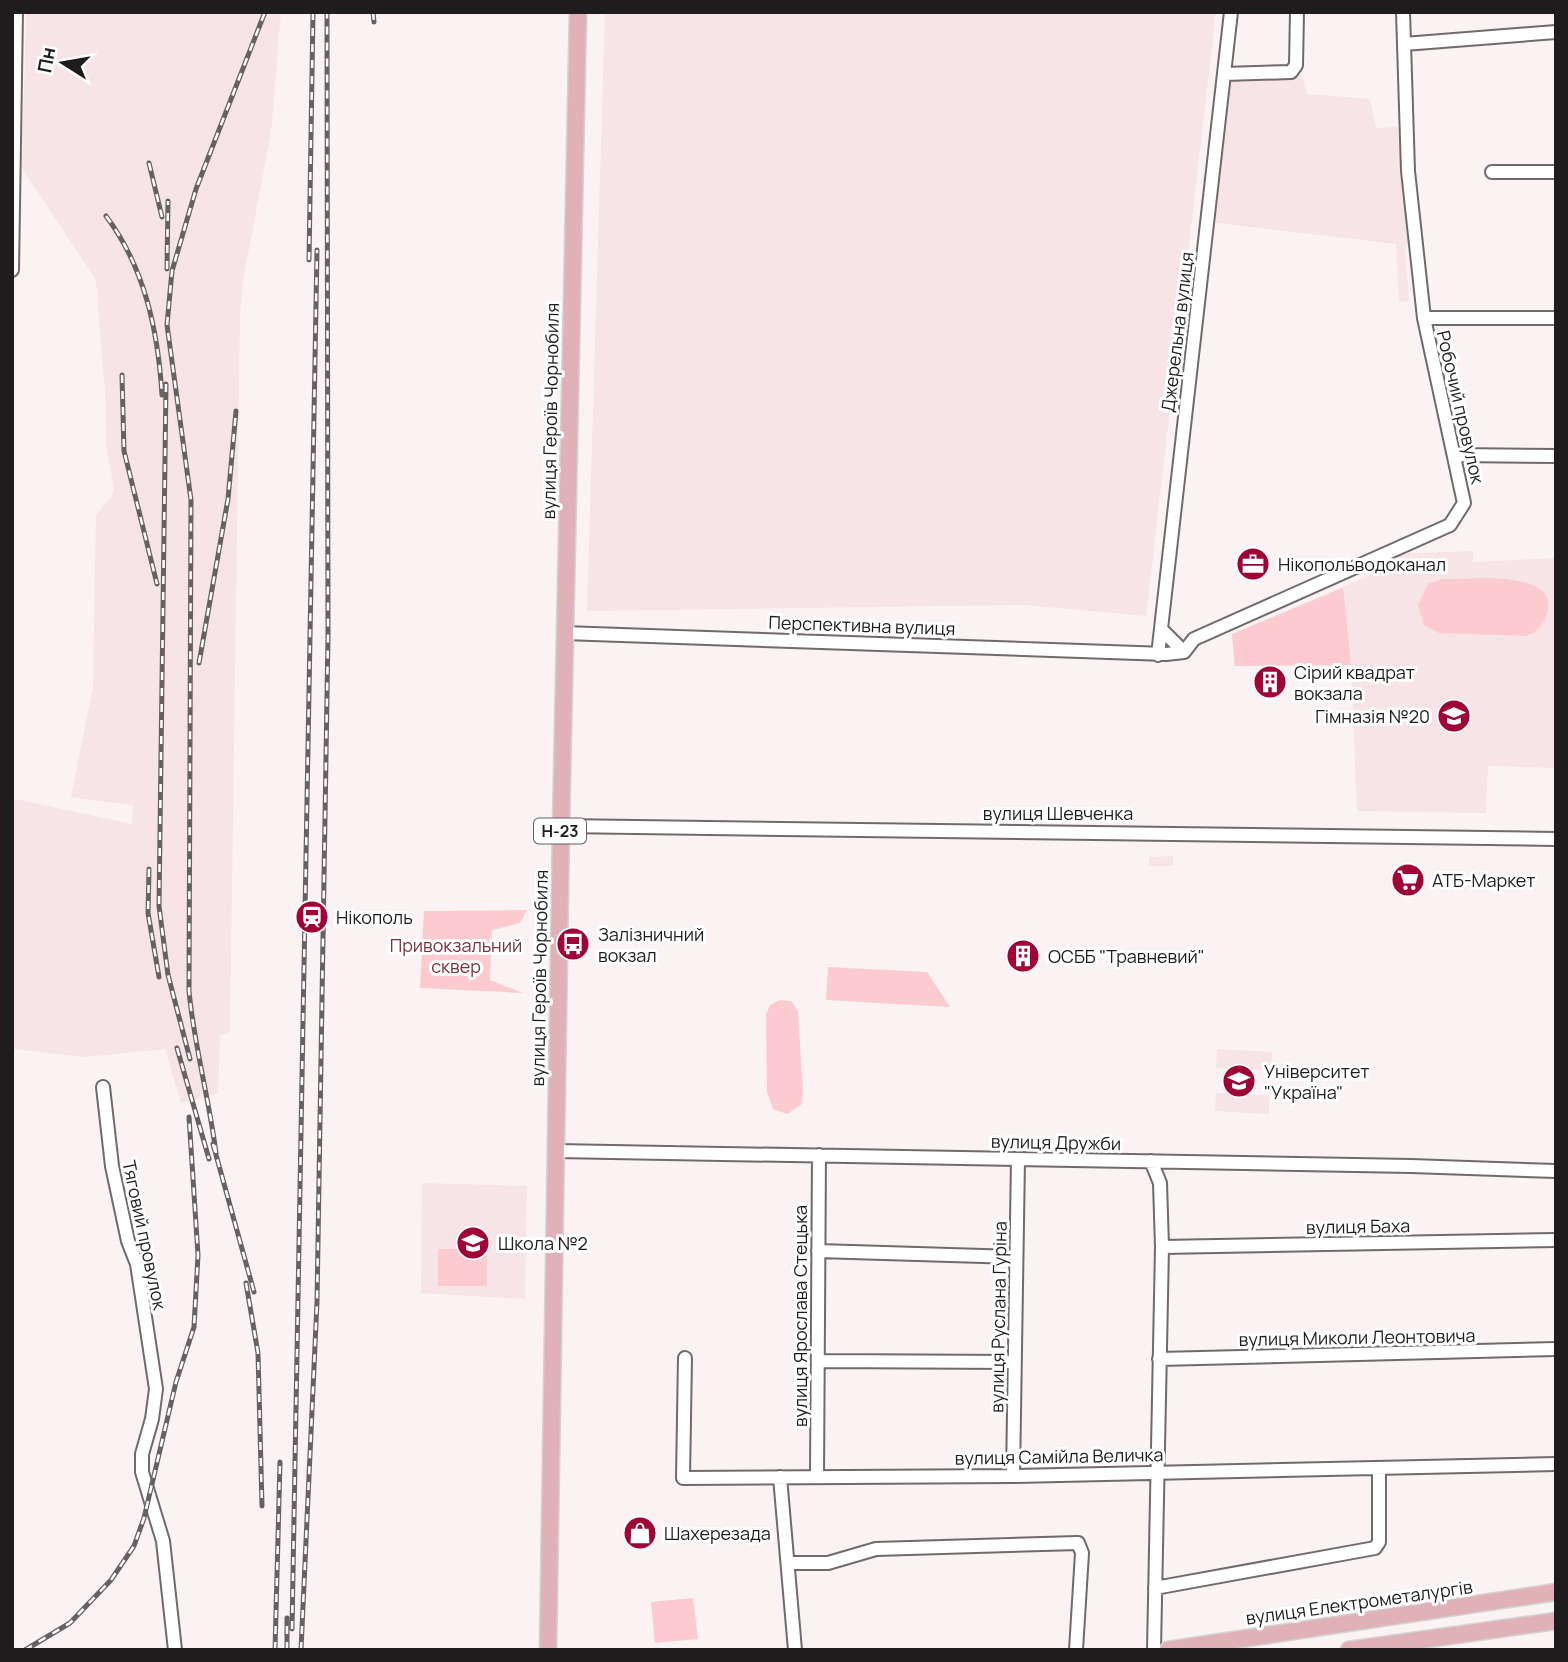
<svg xmlns="http://www.w3.org/2000/svg" width="1568" height="1662" font-family="Manrope,sans-serif">
<style>
.built{fill:#f6e4e6}
.green{fill:#fbcbcf}
.lines{fill:none;stroke-linecap:round;stroke-linejoin:round}
.minor-casing{stroke:#716a6a;stroke-width:16}
.major-casing{stroke:#d2d2d2;stroke-width:19}
.minor{stroke:#fff;stroke-width:12}
.major{stroke:#e0b2b7;stroke-width:16}
.rail-casing{stroke:#666162;stroke-width:5}
.rail{stroke:#fff;stroke-width:2.5;stroke-dasharray:8;stroke-linecap:butt}
.labels{text-anchor:middle;dominant-baseline:central;stroke-width:6;stroke-linejoin:round;paint-order:stroke}
.shield{fill:#fff;stroke:#626061;stroke-width:2}
.shield-label{font-size:16px;font-weight:bold;fill:#1f1c1d}
.street-label{font-size:18px;fill:#1f1c1d;stroke:#fff}
.poi-label{font-size:18px;fill:#1f1c1d;stroke:#fff;text-anchor:start}
.park-label{font-size:18px;fill:#7c313d;stroke:#fff}
</style>
<rect width="100%" height="100%" fill="#fbf2f3"/>
<path class="built" d="M26 12H281L271 133 243 280 240 314 230 1031 220 1036 218 1093 181 1103 165 1049 84 1057 14 1049 12 806 15 799 132 824 133 805 71 797 93 687 96 515 112 496 114 488 106 445 105 393 96 280 22 168Z
M605 12H1216L1146 616 1026 605 587 611Z
M1301 74 1307 94 1370 99 1376 128 1397 127 1410 244 1405 245 1409 301 1399 302 1396 244 1209 222 1227 77Z
M1473 551V562L1556 558V768L1488 766 1486 813 1357 811 1351 665 1235 666 1232 634 1392 566 1391 554Z
M1173 856V866H1149V857Z
M1217 1049 1272 1052 1271 1070 1244 1069 1243 1094 1269 1096V1114L1215 1111 1216 1093 1233 1094 1234 1069 1216 1068Z
M422 1183 527 1186 525 1299 421 1293Z"/>
<path class="green" d="M1443 579C1468 580 1560 568 1547 613 1544 625 1537 632 1526 636L1439 633 1424 625 1418 605 1428 584Z
M1343 588 1351 665 1235 666 1232 634Z
M527 910 520 923 492 930 490 980 523 993 420 988 424 911Z
M828 967 927 972 950 1007 826 1000Z
M780 1000 791 1001 798 1011 803 1092 801 1105 787 1114 773 1109 767 1092 766 1014 770 1005Z
M438 1249H487V1286H438Z
M693 1598 698 1639 655 1643 651 1602Z"/>
<g class="lines">
<defs>
<path id="minor" d="M1404 44 1556 32
M1224 74 1291 72 1296 65 1297 12
M1492 172H1556
M12 270 16 12
M1424 318H1556
M1455 455 1556 456
M1161 629 1184 652
M564 633 1166 654 1184 652 1194 639 1450 525 1464 503 1424 318 1408 171 1403 12
M1158 655 1231 12
M561 826 1556 839
M103 1087 112 1166 128 1241 137 1264 156 1389 152 1419 142 1454V1472L163 1541 175 1650
M556 1151 1411 1166 1556 1171
M1151 1161 1160 1183 1162 1247 1154 1650
M1162 1247 1556 1240
M818 1251 1016 1257
M685 1358 683 1478 1013 1476 1556 1464
M1159 1359 1556 1349
M818 1361 1015 1362
M1013 1476 1018 1159
M780 1477 795 1650
M817 1477 819 1155
M788 1563H828L876 1549 1078 1543 1082 1553 1076 1650
M1155 1588 1375 1548 1379 1542V1468"/>
<path id="major" d="M548 1650 561 826 578 12
M1168 1650 1556 1592
M1349 1650 1556 1621"/>
</defs>
<use href="#minor" class="minor-casing"/>
<use href="#major" class="major-casing"/>
<use href="#minor" class="minor"/>
<use href="#major" class="major"/>
<defs>
<path id="rail" d="M373 12 374 22
M149 163 162 217
M106 216C145 268 158 331 162 395
M309 260 313 12
M167 269 168 201
M122 375 124 451 157 584
M166 384 159 906 168 975 190 1059
M199 663 228 499 236 411
M149 869 148 913 159 977
M177 1048 209 1159
M213 1144 254 1292
M216 1153C209 1098 194 1045 189 991L191 500 167 325 172 271 196 189 265 12
M246 1283 258 1353 262 1506
M292 1629 317 250
M25 1650 70 1623 111 1580 134 1546 144 1518 176 1382 194 1327 198 1255 189 1117
M275 1650 280 1462
M287 1650V1618
M301 1650 317 1302 328 636 327 12"/>
</defs>
<use href="#rail" class="rail-casing"/>
<use href="#rail" class="rail"/>
</g>
<defs>
<symbol id="office-disc" viewBox="-11 -11 22 22"><circle r="9.5" fill="#a10139" stroke="#fff"/><path d="M-6-3h4V-5.5h4V-3h4V5H-6ZM-1-4.5V-3h2v-1.5ZM-6 0V1H6V0Z" fill="#fff"/></symbol>
<symbol id="building-disc" viewBox="-11 -11 22 22"><circle r="9.5" fill="#a10139" stroke="#fff"/><path d="M-4-6H4V6H1V3H-1V6H-4ZM-2.5-4.3h1.7v1.8h-1.7ZM.8-4.3h1.7v1.8H.8ZM-2.5-1h1.7V.8h-1.7ZM.8-1h1.7V.8H.8Z" fill="#fff"/></symbol>
<symbol id="school-disc" viewBox="-11 -11 22 22"><circle r="9.5" fill="#a10139" stroke="#fff"/><path d="M0-5L7-2L0 1L-7-2ZM-4 1L0 2.5L4 1V4Q0 6-4 4Z" fill="#fff"/></symbol>
<symbol id="supermarket-disc" viewBox="-11 -11 22 22"><circle r="9.5" fill="#a10139" stroke="#fff"/><path d="M-6-5.5h2.5l.6 2H6L4.5 2H-2.5L-4.4-4H-6ZM-1.5 3.2a1.3 1.3 0 1 0 .1 0ZM3 3.2a1.3 1.3 0 1 0 .1 0Z" fill="#fff"/></symbol>
<symbol id="station-disc" viewBox="-11 -11 22 22"><circle r="9.5" fill="#a10139" stroke="#fff"/><path d="M-3-6H3Q5-6 5-4V2Q5 4 3 4L4.5 6H3L1.5 4h-3L-3 6H-4.5L-3 4Q-5 4-5 2V-4Q-5-6-3-6ZM-3.5-4v3h7v-3ZM-3.5 1v1.5H-2V1ZM2 1v1.5H3.5V1Z" fill="#fff"/></symbol>
<symbol id="bus-disc" viewBox="-11 -11 22 22"><circle r="9.5" fill="#a10139" stroke="#fff"/><path d="M-5-6H5V4H4V6H2V4H-2V6H-4V4H-5ZM-3.5-4V0h7V-4ZM-3.5 1.2v1.5H-2V1.2ZM2 1.2v1.5H3.5V1.2Z" fill="#fff"/></symbol>
<symbol id="university-disc" viewBox="-11 -11 22 22"><circle r="9.5" fill="#a10139" stroke="#fff"/><path d="M0-5L7-2L0 1L-7-2ZM-4 1L0 2.5L4 1V4Q0 6-4 4Z" fill="#fff"/></symbol>
<symbol id="shop-disc" viewBox="-11 -11 22 22"><circle r="9.5" fill="#a10139" stroke="#fff"/><path d="M-5-2.5h2.3a2.7 3.5 0 0 1 5.4 0H5L5.5 6h-11ZM-1.5-2.5h3a1.5 2.3 0 0 0-3 0Z" fill="#fff"/></symbol>
</defs>
<g fill-rule="evenodd">
<use href="#office-disc" x="1234" y="545" width="38" height="38"/>
<use href="#building-disc" x="1251" y="663" width="38" height="38"/>
<use href="#school-disc" x="1435" y="697" width="38" height="38"/>
<use href="#supermarket-disc" x="1389" y="861" width="38" height="38"/>
<use href="#station-disc" x="293" y="898" width="38" height="38"/>
<use href="#bus-disc" x="554" y="925" width="38" height="38"/>
<use href="#building-disc" x="1004" y="937" width="38" height="38"/>
<use href="#university-disc" x="1220" y="1062" width="38" height="38"/>
<use href="#school-disc" x="454" y="1224" width="38" height="38"/>
<use href="#shop-disc" x="621" y="1514" width="38" height="38"/>
</g>
<g class="labels">
<rect class="shield" x="534" y="818.5" width="52" height="25" rx="5"/>
<g class="shield-label">
<text x="560" y="831">Н-23</text>
</g>
<g class="street-label">
<text transform="translate(1177 332) rotate(-83)">Джерельна вулиця</text>
<text transform="translate(1461 407) rotate(77)">Робочий провулок</text>
<text transform="translate(550 411) rotate(-89)">вулиця Героїв Чорнобиля</text>
<text transform="translate(862 625) rotate(2)">Перспективна вулиця</text>
<text x="1058" y="813">вулиця Шевченка</text>
<text transform="translate(539 978) rotate(-89)">вулиця Героїв Чорнобиля</text>
<text transform="translate(1056 1142) rotate(1)">вулиця Дружби</text>
<text transform="translate(1358 1226) rotate(-1)">вулиця Баха</text>
<text transform="translate(145 1235) rotate(78)">Тяговий провулок</text>
<text transform="translate(800 1316) rotate(-90)">вулиця Ярослава Стецька</text>
<text transform="translate(998 1317) rotate(-89)">вулиця Руслана Гуріна</text>
<text transform="translate(1357 1337) rotate(-1)">вулиця Миколи Леонтовича</text>
<text transform="translate(1059 1456) rotate(-1)">вулиця Самійла Величка</text>
<text transform="translate(1359 1602) rotate(-8)">вулиця Електрометалургів</text>
</g>
<g class="poi-label">
<text x="1278" y="564">Нікопольводоканал</text>
<text x="1294" y="672">Сірий квадрат<tspan x="1294" dy="21">вокзала</tspan></text>
<text x="1430" y="716" text-anchor="end">Гімназія №20</text>
<text x="1432" y="880">АТБ-Маркет</text>
<text x="336" y="917">Нікополь</text>
<text x="598" y="934">Залізничний<tspan x="598" dy="21">вокзал</tspan></text>
<text x="1048" y="956">ОСББ "Травневий"</text>
<text x="1264" y="1071">Університет<tspan x="1264" dy="21">"Україна"</tspan></text>
<text x="498" y="1243">Школа №2</text>
<text x="664" y="1533">Шахерезада</text>
</g>
<g class="park-label">
<text x="456" y="945">Привокзальний<tspan x="456" dy="21">сквер</tspan></text>
</g>
</g>
<rect width="1568" height="1662" fill="none" stroke="#1f1c1d" stroke-width="28"/>
<g transform="translate(63 63) rotate(281)" stroke="#ffffff" stroke-width="5" paint-order="stroke">
<path d="M0-5L12 26L0 18L-12 26Z" fill="#1f1c1d"/>
<text y="-10" font-size="19" font-weight="bold" text-anchor="middle" fill="#1f1c1d">Пн</text>
</g>
</svg>
